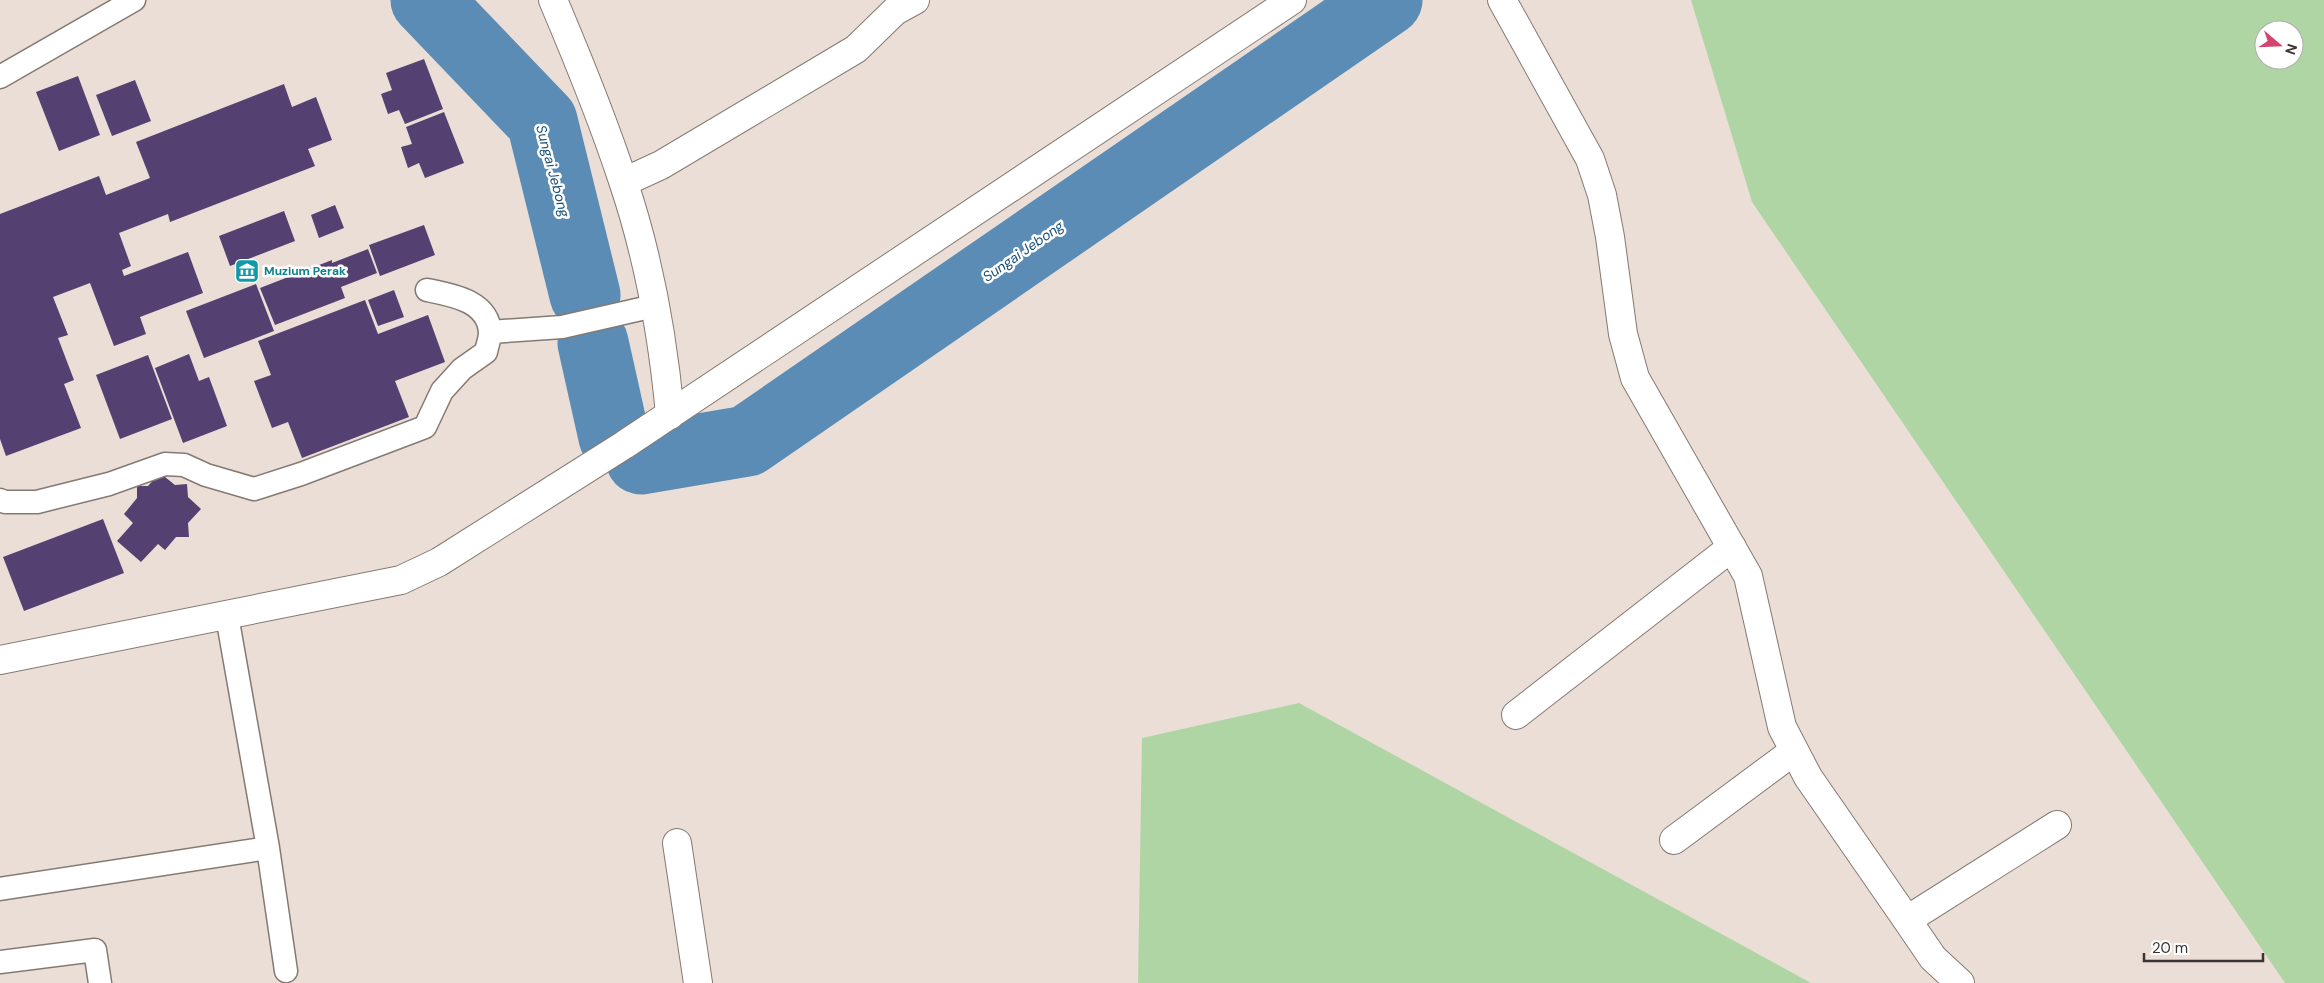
<svg xmlns="http://www.w3.org/2000/svg" width="2324" height="983" font-family="'DM Sans',sans-serif">
<style>
.green{fill:#afd5a4;fill-rule:evenodd}
.lines{fill:none;stroke-linecap:round;stroke-linejoin:round}
.river{stroke:#5b8cb5;stroke-width:71}
.building{fill:#544071}
.service-casing{stroke:#857a73;stroke-width:25}
.minor-casing{stroke:#857a73;stroke-width:30}
.service{stroke:#fff;stroke-width:22}
.minor{stroke:#fff;stroke-width:28}
.labels{text-anchor:middle;dominant-baseline:central;stroke-width:5;stroke-linejoin:round;paint-order:stroke}
.culture-label{font-size:12px;font-weight:bold;fill:#0d838f;stroke:#fff;text-anchor:start}
.water-label{font-size:14px;font-style:italic;fill:#19507a;stroke:#fff}
</style>
<rect width="100%" height="100%" fill="#eaded6"/>
<path class="green" d="M1691 0H2324V983H2285L1752 202ZM2264 30H2294V60H2264Z
M1299 703 1811 983H1138L1142 738Z"/>
<g class="lines">
<path class="river" d="M426 0 542 121 585 295
M593 343 614 437
M641 459 747 441 1387 0"/>
</g>
<path class="building" d="M424 59 443 109 405 124 399 110 388 114 381 94 392 90 386 73Z
M78 76 100 135 59 151 36 92Z
M135 80 151 121 112 136 96 95Z
M284 84 292 107 316 97 332 140 308 149 315 166 170 222 168 214 119 233 131 266 122 270 124 276 188 252 203 293 140 317 146 334 114 346 90 283 53 297 68 335 58 338 74 380 64 384 81 428 6 456 0 439V214L99 176 106 195 150 178 136 142Z
M444 112 464 163 425 178 419 163 408 168 401 147 412 144 406 127Z
M335 205 344 228 319 238 311 215Z
M284 211 295 241 230 266 219 236Z
M424 225 435 255 380 276 369 245Z
M368 249 377 273 341 287 345 298 275 325 260 288 332 260V263Z
M256 284 274 331 204 358 186 311Z
M394 290 404 317 378 326 368 300Z
M365 300 378 334 428 315 445 362 395 381 409 417 302 458 288 422 272 428 254 381 271 375 258 341Z
M189 354 199 381 209 377 227 426 183 443 155 368Z
M148 355 172 419 120 439 96 375Z
M160 473 175 485 187 484 188 497 201 509 188 523 189 537H176L165 550 158 544 141 562 117 541 133 523 124 514 137 498V486H148Z
M103 519 124 573 24 611 3 557Z"/>
<g class="lines">
<defs>
<path id="service" d="M0 77 134 0
M490 332 562 327 654 306
M0 500 5 502H37L109 484 165 464 184 465 206 475 254 489 301 474 425 427 442 391 462 369 486 352C487 346 490 339 490 333 489 301 452 295 427 290
M227 616 268 848 286 971
M0 889 268 848
M0 962 95 950 100 983"/>
<path id="minor" d="M553 0C578 59 603 120 623 181 648 255 663 337 670 415
M1502 0 1590 159 1602 195 1610 237 1623 334 1635 378 1748 576 1782 727 1808 777 1907 920 1933 958 1960 983
M624 182 661 165 856 49 895 11 915 0
M0 660 401 580 439 562 624 445 1292 0
M1516 715 1732 547
M1674 840 1794 751
M677 843 698 983
M1907 920 2057 825"/>
</defs>
<use href="#service" class="service-casing"/>
<use href="#minor" class="minor-casing"/>
<use href="#service" class="service"/>
<use href="#minor" class="minor"/>
</g>
<defs>
<symbol id="museum-square" viewBox="-11 -11 22 22"><rect x="-9" y="-9" width="18" height="18" rx="4" fill="#0f9aa8" stroke="#fff"/><path d="M0-6L6-3V-2H-6V-3ZM-5-1h2V3h-2ZM-1-1h2V3h-2ZM3-1h2V3H3ZM-6 4H6V6H-6Z" fill="#fff"/></symbol>
</defs>
<g fill-rule="evenodd">
<use href="#museum-square" x="233" y="257" width="28" height="28"/>
</g>
<g class="labels">
<g class="culture-label">
<text x="264" y="271">Muzium Perak</text>
</g>
<g class="water-label">
<text transform="translate(553 171) rotate(75)">Sungai Jebong</text>
<text transform="translate(1023 251) rotate(-35)">Sungai Jebong</text>
</g>
</g>
<g transform="translate(2279 45) rotate(109)"><circle r="24" fill="#ffffff" stroke="#b0aead"/>
<path d="M0-4L9 19L0 12L-9 19Z" fill="#d34570"/>
<text y="-8" font-size="14" font-weight="bold" text-anchor="middle" fill="#3a3532">N</text>
</g>
<path d="M2144 953v8h119v-8" fill="none" stroke="#3a3532" stroke-width="2.5"/>
<text x="2152" y="953" font-size="15" fill="#3a3532" stroke="#ffffff" stroke-width="4" paint-order="stroke">20 m</text>
</svg>
